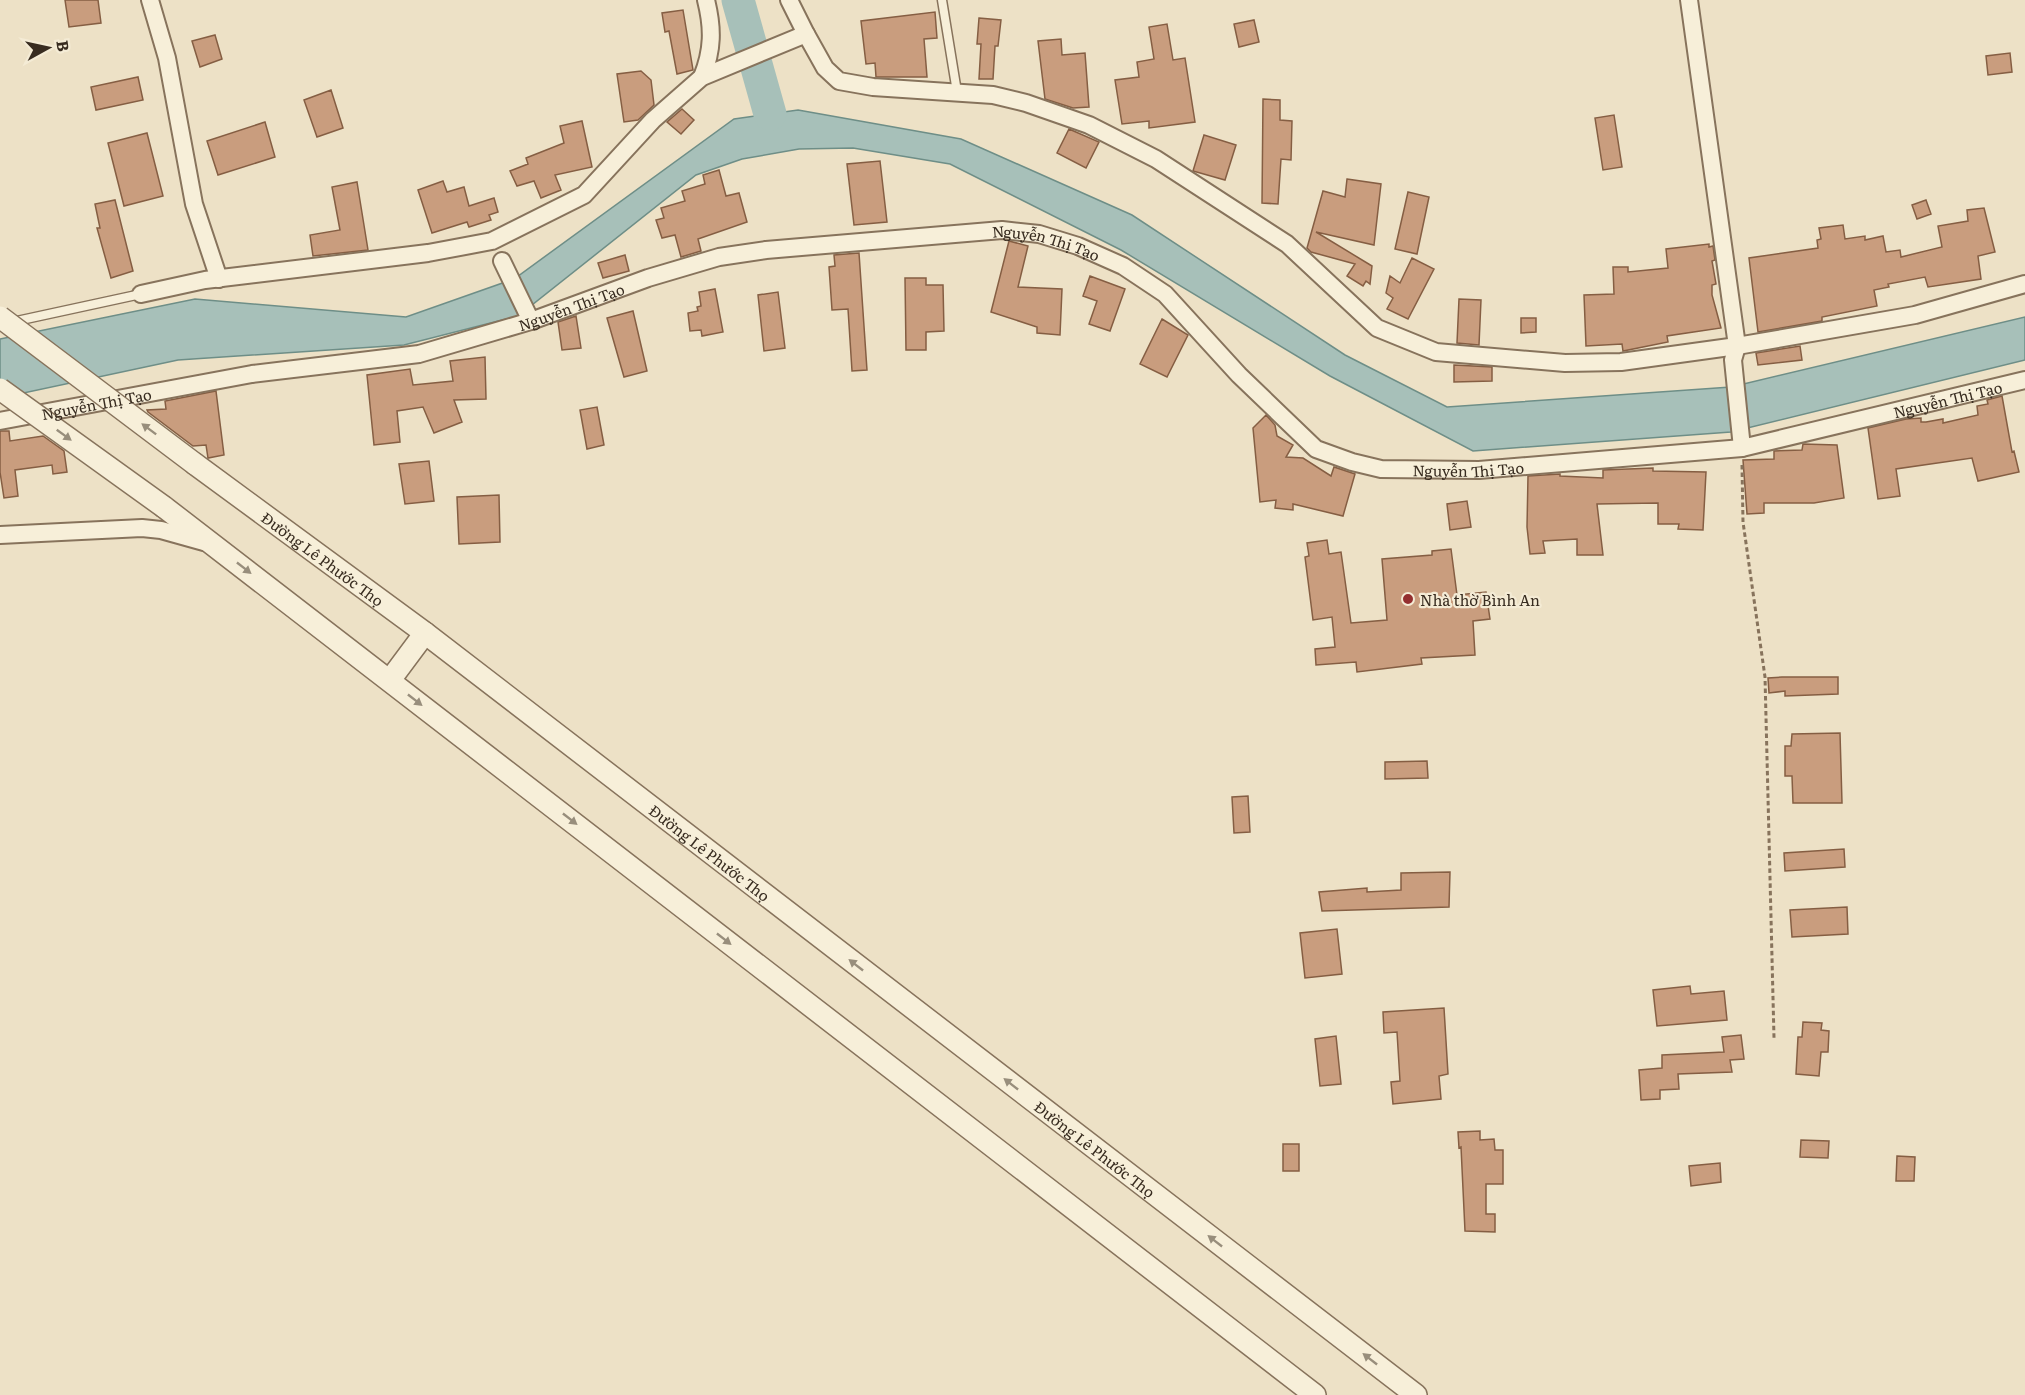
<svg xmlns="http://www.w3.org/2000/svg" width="2025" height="1395" font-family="Literata,serif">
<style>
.water{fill:#a7c0b9;stroke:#6e8e87;stroke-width:1.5}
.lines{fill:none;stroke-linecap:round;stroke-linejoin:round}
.river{stroke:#a7c0b9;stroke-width:33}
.building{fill:#c99d7e;stroke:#855e43;stroke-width:1.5}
.service-casing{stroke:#87735c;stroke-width:11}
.minor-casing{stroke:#87735c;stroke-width:20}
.tertiary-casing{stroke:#87735c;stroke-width:24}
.path{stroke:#87735c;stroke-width:3;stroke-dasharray:4.5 3;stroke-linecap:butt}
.service{stroke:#f7efd9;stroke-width:8}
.minor{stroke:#f7efd9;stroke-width:16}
.tertiary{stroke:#f7efd9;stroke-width:21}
.tertiary-bridge-casing{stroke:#87735c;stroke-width:24;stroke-linecap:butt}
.tertiary-bridge{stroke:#f7efd9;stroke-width:21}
.oneway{fill:#988e7c}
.poi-dot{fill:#942f2f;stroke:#f4ebd5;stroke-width:2}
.labels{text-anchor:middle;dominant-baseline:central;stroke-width:4.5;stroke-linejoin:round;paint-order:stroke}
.street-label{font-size:15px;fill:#382c20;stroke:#f4ebd5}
.poi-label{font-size:15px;fill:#382c20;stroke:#f4ebd5;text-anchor:start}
</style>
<rect width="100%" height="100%" fill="#ede1c6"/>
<path class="water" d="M798 110 961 139 1132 215 1345 355 1447 407 1731 387 2025 317V360L1731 432 1473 451 1330 376 1121 250 950 164 853 148 799 149 742 159 696 175 518 316 404 345 178 360 0 398V339L195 299 406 317 514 279 734 119Z"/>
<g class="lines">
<path class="river" d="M738 0 770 114"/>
</g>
<path class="building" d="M65 0H98L101 23 69 27Z
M683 10 693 70 677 74 669 31 665 32 662 13Z
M935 12 937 38 924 39 927 77H876L875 63 866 64 861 21Z
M979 18 1001 20 998 46H995L993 79H979L981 44H977Z
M1254 20 1259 42 1239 47 1234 24Z
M1167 24 1173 60 1185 58 1195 122 1149 128V121L1122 124 1115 80 1139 77 1137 62 1154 59 1149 27Z
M215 35 222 59 200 67 192 41Z
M1061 39 1062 55 1085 53 1089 107 1073 108 1045 99 1038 41Z
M2010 53 2012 72 1988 75 1986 56Z
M641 71 651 80 654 105 638 120 624 122 617 74Z
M138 77 143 100 96 110 91 87Z
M331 90 343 128 317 137 304 100Z
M1263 99 1280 100V120L1292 121 1291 160 1281 159 1278 204 1262 203Z
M682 109 694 120 681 134 667 122Z
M1614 115 1622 167 1603 170 1595 118Z
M582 121 592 167 555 175 561 190 541 198 534 181 517 186 510 171 528 164 526 158 564 143 560 126Z
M265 122 275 157 218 175 207 141Z
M1069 129 1099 142 1086 168 1057 153Z
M147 133 163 196 124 206 108 143Z
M1204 135 1236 145 1225 180 1193 171Z
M880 161 887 222 854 225 847 164Z
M719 170 726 196 739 193 747 222 698 239 701 251 681 257 675 235 662 238 656 220 664 218 661 208 685 201 682 191 705 184 703 175Z
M1347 179 1381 184 1374 245 1316 232 1372 266 1370 284 1366 281 1363 286 1347 276 1355 264 1311 252 1307 248 1323 191 1345 197Z
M443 181 447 192 464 187 469 206 494 198 498 212 489 215 491 220 469 227 467 222 432 233 418 190Z
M357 182 368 250 313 256 310 235 340 230 332 187Z
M1408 192 1429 197 1417 254 1395 249Z
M115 200 133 271 111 278 97 228H100L95 204Z
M1926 200 1931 214 1917 219 1912 205Z
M1984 208 1995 252 1978 256 1981 279 1928 287 1925 277 1888 284 1889 287 1874 290 1877 306 1822 317V321L1758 332 1749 258 1818 248 1817 240 1821 239 1819 228 1843 225 1845 239 1865 236V240L1883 236 1886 252 1900 250 1901 257 1942 247 1938 226 1968 221 1967 210Z
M1009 241 1028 246 1018 287 1062 289 1060 335 1037 333V327L991 312Z
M1709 244V247L1713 246 1715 260 1712 261 1716 284 1712 285V295L1721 328 1667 336 1668 342 1623 351 1622 344 1586 346 1584 295 1614 294 1613 267H1628V272L1668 268 1666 249Z
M859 253 867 370 852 371 848 309 832 310 829 267 835 266 834 255Z
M625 255 629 271 603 278 598 263Z
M1412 258 1434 269 1408 319 1387 309 1393 298 1386 293 1390 276 1400 283Z
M1090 276 1125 289 1110 331 1089 324 1097 301 1083 296Z
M905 278H926V285H943L944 331 926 332V350H906Z
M715 289 723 332 702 336 701 330 690 331 688 313 698 311 697 307 701 306 699 292Z
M778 292 785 348 764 351 758 295Z
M1459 299 1481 300 1479 345 1457 343Z
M633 311 647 371 624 377 607 318Z
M576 316 581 348 562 350 558 322Z
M1521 318H1536V332L1521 333Z
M1162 319 1188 335 1167 377 1140 364Z
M1800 346 1802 360 1758 365 1756 353Z
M485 357 486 399 454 400 462 422 434 433 423 407 397 411 400 442 374 445 367 375 410 369 413 385 453 381 450 361Z
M1454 365 1492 367V381L1454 382Z
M216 391 224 455 208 458 206 445 193 446 148 412 147 410 166 409 165 401Z
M2002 396 2012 452 2014 451 2019 472 1978 481 1972 458 1896 469 1900 496 1878 499 1868 428 1906 419 1921 418V422H1926L1943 419V423L1978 415 1977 406 1988 404 1987 400Z
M597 407 604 445 587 449 580 410Z
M1266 415 1275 425 1277 436 1293 445 1286 457 1303 458 1331 476 1334 467 1355 474 1343 516 1293 504V510L1275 508 1276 500 1260 502 1253 428Z
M0 431H9L10 441 43 436 64 451 67 472 53 474 52 465 15 470 18 496 4 498 0 472Z
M1803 444 1837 445 1844 498 1814 503H1764V513L1747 514 1743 460 1774 459V451L1802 450Z
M429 461 434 501 405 504 399 464Z
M1653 468V471L1706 472 1703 530 1678 529 1679 524H1658V503L1597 504 1603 555H1577V539L1543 541 1545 553 1530 554 1527 527 1528 476 1560 474V476L1603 478V470Z
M499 495 500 542 459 544 457 497Z
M1467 501 1471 527 1450 530 1447 504Z
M1327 540 1329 554 1341 552 1351 623 1387 620 1382 559 1432 555V551L1451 549 1457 595 1486 592 1490 619 1473 621 1475 655 1421 658 1422 664 1357 672 1356 662 1316 665 1315 649 1335 647 1332 617 1313 620 1305 557 1309 556 1307 543Z
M1782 677H1838V694L1785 696V691L1769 693 1768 678Z
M1840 733 1842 803H1793L1792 776H1785V746H1791L1792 734Z
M1427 761 1428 778 1385 779V762Z
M1248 796 1250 832 1234 833 1232 797Z
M1844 849 1845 867 1785 871 1784 853Z
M1450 872 1449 907 1322 911 1319 892 1367 888V892L1401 890V873Z
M1847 907 1848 934 1792 937 1790 910Z
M1337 929 1342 974 1305 978 1300 933Z
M1690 986 1691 994 1724 991 1727 1020 1657 1026 1653 990Z
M1444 1008 1448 1074 1439 1076 1441 1099 1393 1104 1391 1082 1400 1081 1397 1032 1384 1033 1383 1012Z
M1803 1022 1822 1023 1821 1030 1829 1031 1828 1052H1821L1819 1076 1796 1074 1798 1037H1802Z
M1741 1035 1744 1059 1730 1060 1732 1072 1678 1074 1679 1089 1660 1090V1099L1641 1100 1639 1070 1662 1068V1055L1724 1052 1722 1037Z
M1336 1036 1341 1084 1320 1086 1315 1039Z
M1480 1131V1140L1494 1139 1495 1150H1503V1184H1486V1214H1495V1232L1465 1231 1461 1147 1459 1148 1458 1132Z
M1801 1140 1829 1141 1828 1158 1800 1157Z
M1283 1144H1299V1171H1283Z
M1897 1156 1915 1157 1914 1181H1896Z
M1720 1163 1721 1182 1691 1186 1689 1166Z"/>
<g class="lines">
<defs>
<path id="service" d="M942 0 957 92
M12 322 141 294"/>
<g id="minor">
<path d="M150 0 167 58 194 204 219 279"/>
<path d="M789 0 806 34"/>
<path d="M1689 0 1737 346 1733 360 1742 448"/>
<path d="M702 77C713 50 713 28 706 0"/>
<path d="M502 261 531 321"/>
<path d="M141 294 205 280 428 253 492 241 584 195 653 120 702 77 806 34 825 68 839 81 873 87 993 95 1026 103 1089 125 1156 159 1287 244 1377 328 1436 352 1565 363 1621 362 1737 346 1915 315 2025 284"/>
<path id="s1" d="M0 421 252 374 419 354 531 321 648 278 719 257 766 250 1002 230 1039 234 1078 246 1123 266 1165 294 1239 375 1316 449 1352 462 1381 469 1479 470 1742 448 2025 380"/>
<path d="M0 535 142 528 161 530 204 542"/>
</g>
<g id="tertiary">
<path id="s2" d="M195 464 425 633 1416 1395"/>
<path d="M164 507 1315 1395"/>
<path d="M390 680 425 633"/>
</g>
</defs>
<use href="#service" class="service-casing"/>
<use href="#minor" class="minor-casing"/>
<use href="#tertiary" class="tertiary-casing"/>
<path class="path" d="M1742 465 1743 522 1765 677 1774 1038"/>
<use href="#service" class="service"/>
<use href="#minor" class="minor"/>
<use href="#tertiary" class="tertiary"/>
<defs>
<path id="tertiary-bridge" d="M0 317 195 464
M0 389 164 507"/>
</defs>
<use href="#tertiary-bridge" class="tertiary-bridge-casing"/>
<use href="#tertiary-bridge" class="tertiary-bridge"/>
</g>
<defs><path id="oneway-solid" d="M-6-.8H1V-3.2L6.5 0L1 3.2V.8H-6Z" transform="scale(1.5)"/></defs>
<g class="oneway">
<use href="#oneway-solid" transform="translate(149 429) rotate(-143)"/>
<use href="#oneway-solid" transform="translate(64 435) rotate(36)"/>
<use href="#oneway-solid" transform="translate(244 568) rotate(38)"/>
<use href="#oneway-solid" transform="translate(415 700) rotate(38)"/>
<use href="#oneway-solid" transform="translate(570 819) rotate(38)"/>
<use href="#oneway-solid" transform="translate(724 939) rotate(38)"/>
<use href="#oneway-solid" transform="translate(856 965) rotate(-142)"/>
<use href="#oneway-solid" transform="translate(1011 1084) rotate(-142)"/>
<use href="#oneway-solid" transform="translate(1215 1241) rotate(-142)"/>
<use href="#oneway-solid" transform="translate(1370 1359) rotate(-142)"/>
</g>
<circle class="poi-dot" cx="1408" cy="599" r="6"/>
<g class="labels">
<g class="street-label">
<text stroke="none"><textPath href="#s1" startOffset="1070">Nguyễn Thị Tạo</textPath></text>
<text stroke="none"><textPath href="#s1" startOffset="584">Nguyễn Thị Tạo</textPath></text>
<text stroke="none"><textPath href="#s1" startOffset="2060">Nguyễn Thị Tạo</textPath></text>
<text stroke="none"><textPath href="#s1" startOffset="98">Nguyễn Thị Tạo</textPath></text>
<text stroke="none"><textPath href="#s1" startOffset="1574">Nguyễn Thị Tạo</textPath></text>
<text stroke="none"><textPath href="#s2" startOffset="159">Đường Lê Phước Thọ</textPath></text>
<text stroke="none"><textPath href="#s2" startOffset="645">Đường Lê Phước Thọ</textPath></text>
<text stroke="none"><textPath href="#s2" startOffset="1131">Đường Lê Phước Thọ</textPath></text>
</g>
<g class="poi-label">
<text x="1420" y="599">Nhà thờ Bình An</text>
</g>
</g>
<g transform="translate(48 48) rotate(82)" stroke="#f4ebd5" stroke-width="4.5" paint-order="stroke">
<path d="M0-4.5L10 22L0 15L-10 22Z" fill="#382c20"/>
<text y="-9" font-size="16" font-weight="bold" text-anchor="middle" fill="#382c20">B</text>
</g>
</svg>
